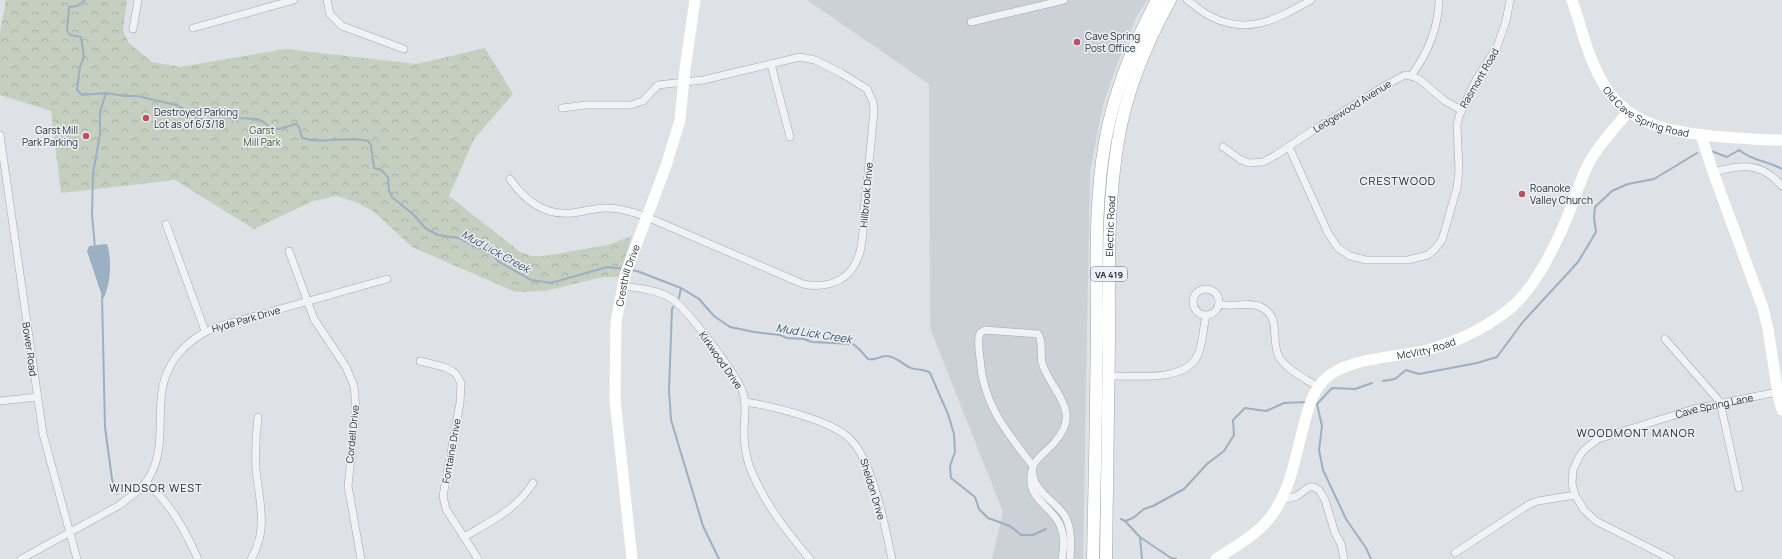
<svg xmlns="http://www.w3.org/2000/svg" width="1782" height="559" font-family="Manrope,sans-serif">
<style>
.built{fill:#ccd0d7}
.forest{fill:url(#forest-crowns)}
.water{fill:#9cb0c3}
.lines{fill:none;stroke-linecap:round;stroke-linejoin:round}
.stream{stroke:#9cb0c3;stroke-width:2}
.street-casing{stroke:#a4a8af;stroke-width:8}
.primary-casing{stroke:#9ea6b0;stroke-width:13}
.street{stroke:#f0f2f5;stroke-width:7}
.secondary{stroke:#fff;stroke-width:11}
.primary{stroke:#fff;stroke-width:12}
.poi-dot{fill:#c04d64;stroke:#edf0f4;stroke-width:1.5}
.labels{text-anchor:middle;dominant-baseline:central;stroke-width:3;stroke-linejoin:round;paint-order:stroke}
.shield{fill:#edf0f4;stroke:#646a72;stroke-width:1}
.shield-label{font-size:9px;font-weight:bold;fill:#29303b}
.poi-label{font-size:10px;fill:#29303b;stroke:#edf0f4;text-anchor:start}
.street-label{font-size:10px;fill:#29303b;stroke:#edf0f4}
.park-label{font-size:10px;fill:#3e5537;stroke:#edf0f4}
.neighbourhood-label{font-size:11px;letter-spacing:1px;fill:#1b212c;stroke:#edf0f4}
.water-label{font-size:11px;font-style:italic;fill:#37506b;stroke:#edf0f4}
</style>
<defs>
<pattern id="forest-crowns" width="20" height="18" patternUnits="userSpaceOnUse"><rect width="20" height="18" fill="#c4cfc0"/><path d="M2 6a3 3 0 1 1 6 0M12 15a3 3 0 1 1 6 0" fill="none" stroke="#a8b2a6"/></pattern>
</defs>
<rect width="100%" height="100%" fill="#dee1e6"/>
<path class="built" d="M807 0H1147L1137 16 1117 64 1103 105 1090 171 1083 559H992L1003 512 930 328 929 84Z"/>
<path class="forest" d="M6 0H127L123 30 128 42 152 62 180 67 285 49 417 64 485 48 513 94 474 139 449 196 520 252 532 256H544L608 245 632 236 619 277H603L545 291 516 292 412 247 374 212 358 203 337 196 313 201 254 229 175 180 61 193 51 111 0 95V32Z"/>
<path class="water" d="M107 244C112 259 111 285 103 299L87 251 89 246Z"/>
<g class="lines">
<path class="stream" d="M85 0 77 6 69 7 67 31 70 35 81 37 84 57 80 67 77 90 82 95 106 93 125 96H137L176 105 190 112 197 118 205 120 217 117 257 119 265 123 270 128 279 129 296 124 299 127 302 138C324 145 347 135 368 141L371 145 374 168 381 170 388 177 389 190 392 197 415 216 425 228 438 235 459 238 494 256 499 262 531 280 551 283 607 267 624 269
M1711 151 1727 157 1739 150C1754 162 1766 160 1782 169
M95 248 92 214 93 174 100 134V112L106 93
M630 270 637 271 681 288 699 299 714 316 730 327 754 332 780 335 787 338 804 339 812 342 853 344 859 349 868 359C877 361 878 356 886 356 894 355 902 364 909 367 916 371 923 368 930 373L948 414 954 434 955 452 950 466 951 478 975 497 979 509 988 518 1010 526 1021 535H1033L1046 529
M102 296 105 427 112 479 117 494
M679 298 681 288
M673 307 672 309 669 390 671 420 703 526 719 559
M1383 381 1395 379 1406 370 1419 374 1477 363 1497 357 1522 323 1578 262 1596 232 1594 217 1595 207 1612 191 1628 184 1654 179 1697 153
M1317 404 1322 426 1319 450 1323 470 1346 519 1366 548 1371 559
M1317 404 1332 388 1355 389 1372 383
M1121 519 1125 521 1133 518 1144 509 1153 506 1184 489 1207 464 1224 451 1234 435 1233 420 1245 408 1266 411 1284 403 1306 402
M1125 521 1140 537 1171 558 1176 559
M1140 537 1142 559"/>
<defs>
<g id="street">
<path d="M327 0 330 14 342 26 404 49"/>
<path d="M1187 0C1195 5 1201 12 1210 16 1248 36 1277 19 1311 0"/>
<path d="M971 22 1064 0"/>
<path d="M193 28 294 0"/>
<path d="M133 29 138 0"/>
<path d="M771 64 790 137"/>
<path d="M1411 76C1428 53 1438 30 1439 1"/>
<path d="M0 135 43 434 77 559"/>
<path d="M1223 147 1241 160 1249 163 1263 162 1276 155 1312 131 1388 84 1405 75 1411 76 1419 79 1445 101 1461 110"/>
<path d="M1289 147 1328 233 1338 248 1350 256 1366 260H1408L1428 255 1434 250 1442 240 1457 188 1459 170 1457 125 1459 116 1476 80 1497 47 1506 21 1510 0"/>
<path d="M1713 172C1742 165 1760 161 1782 186"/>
<path d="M510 179C524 200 545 216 572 213 584 212 596 207 608 208 622 208 635 213 647 217L803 284C823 288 843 284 854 266 864 250 863 227 864 209 868 176 871 143 874 111L873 102 867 89 841 73 815 60 800 57 703 80 658 85 643 101 631 105H586L562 108"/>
<path d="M166 224 205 331"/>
<path d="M289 251 314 319 346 367 354 386 356 409 348 486 361 559"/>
<path d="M623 286C639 288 659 290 672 299 686 308 739 377 743 393 747 406 744 419 744 432 744 443 746 455 749 465 762 500 786 531 810 559"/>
<circle cx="1206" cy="302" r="13"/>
<path d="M1219 304C1232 308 1248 301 1261 307 1282 317 1270 340 1279 357 1287 370 1306 379 1318 387"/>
<path d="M985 330 1038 334C1044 342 1039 356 1043 366 1055 396 1082 412 1054 443 1047 451 1037 457 1033 466 1006 432 982 402 980 358 979 350 977 341 980 333Z"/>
<path d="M1665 339 1720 402 1739 488"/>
<path d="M420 361 444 367 452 371 456 374 461 383 460 403 443 496 446 509 478 559"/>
<path d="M1108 376C1135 375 1188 384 1199 352 1203 341 1203 328 1206 316"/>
<path d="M0 401 37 397"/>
<path d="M745 402C772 406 831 420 850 439 873 461 885 527 892 559"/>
<path d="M1033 466C1029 490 1055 500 1065 516 1072 529 1071 545 1070 559"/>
<path d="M1032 470C1025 499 1050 504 1060 525 1065 537 1064 547 1062 559"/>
<path d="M146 482C170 503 185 530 198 559"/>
<path d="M1282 500 1297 496 1309 487H1314L1319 490 1325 500 1335 533 1341 544 1344 559"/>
<path d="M464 537C490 522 517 509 533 483"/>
<path d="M1455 553 1528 505 1538 501 1575 495"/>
<path d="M21 559 118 506C130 497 144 488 151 474 163 451 159 425 161 400 163 364 185 340 216 327L387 279"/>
<path d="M251 559C269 529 259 501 256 469 255 451 256 434 258 417"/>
<path id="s1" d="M1671 559 1596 521 1584 510 1575 495 1572 484 1573 470 1579 457 1584 450 1598 439 1694 409 1777 392"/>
</g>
<g id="primary">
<path d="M1093 559C1095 483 1096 408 1097 332 1097 269 1094 204 1105 142 1114 91 1133 45 1157 0"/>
<path id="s5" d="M1106 559C1107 485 1108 412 1109 338 1109 273 1107 206 1118 141 1126 92 1146 44 1170 0"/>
</g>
</defs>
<use href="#street" class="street-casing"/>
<use href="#primary" class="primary-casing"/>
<use href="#street" class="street"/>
<g class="secondary">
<path id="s2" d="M1572 0C1582 29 1589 62 1606 88 1631 126 1671 131 1712 136 1735 138 1759 140 1782 140"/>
<path d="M1701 135 1713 172 1763 308 1768 329 1779 400 1782 410"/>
<path id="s3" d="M632 559 615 400 616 322 625 275 666 166 680 120 685 69 695 0"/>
<path id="s4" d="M1216 559C1230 550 1244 542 1257 531 1287 506 1293 468 1302 432 1307 414 1310 396 1323 381 1346 356 1399 358 1431 349 1461 340 1490 326 1514 305 1538 283 1557 242 1569 213 1576 195 1581 177 1590 161 1600 143 1615 128 1628 112"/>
</g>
<use href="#primary" class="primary"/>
</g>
<g class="poi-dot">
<circle cx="1077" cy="42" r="4"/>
<circle cx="146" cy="118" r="4"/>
<circle cx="86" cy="136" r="4"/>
<circle cx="1522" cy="194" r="4"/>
</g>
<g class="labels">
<rect class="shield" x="1091" y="267" width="36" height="14" rx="3"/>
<g class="shield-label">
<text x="1109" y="274">VA 419</text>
</g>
<g class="poi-label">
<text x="1085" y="36">Cave Spring<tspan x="1085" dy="12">Post Office</tspan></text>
<text x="154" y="112">Destroyed Parking<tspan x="154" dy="12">Lot as of 6/3/18</tspan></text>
<text x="78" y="130" text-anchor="end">Garst Mill<tspan x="78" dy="12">Park Parking</tspan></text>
<text x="1530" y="188">Roanoke<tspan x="1530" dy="12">Valley Church</tspan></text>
</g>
<g class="street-label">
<text transform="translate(1479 78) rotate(-60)">Rasmont Road</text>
<text transform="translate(1352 106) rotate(-32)">Ledgewood Avenue</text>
<text stroke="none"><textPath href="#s2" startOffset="143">Old Cave Spring Road</textPath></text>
<text transform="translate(866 195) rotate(-85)">Hillbrook Drive</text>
<text stroke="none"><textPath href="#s5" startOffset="333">Electric Road</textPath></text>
<text stroke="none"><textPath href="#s3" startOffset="286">Cresthill Drive</textPath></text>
<text transform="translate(246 319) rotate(-16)">Hyde Park Drive</text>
<text stroke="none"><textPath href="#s4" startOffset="326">McVitty Road</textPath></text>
<text transform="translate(30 349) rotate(82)">Bower Road</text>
<text transform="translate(721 360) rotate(55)">Kirkwood Drive</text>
<text stroke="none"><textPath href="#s1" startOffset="305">Cave Spring Lane</textPath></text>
<text transform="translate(352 434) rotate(-84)">Cordell Drive</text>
<text transform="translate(451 451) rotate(-80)">Fontaine Drive</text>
<text transform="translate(873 489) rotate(73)">Sheldon Drive</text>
</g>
<g class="park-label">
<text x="262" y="130">Garst<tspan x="262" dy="12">Mill Park</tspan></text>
</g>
<g class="neighbourhood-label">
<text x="1398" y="180">CRESTWOOD</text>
<text x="1636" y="432">WOODMONT MANOR</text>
<text x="156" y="487">WINDSOR WEST</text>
</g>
<g class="water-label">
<text transform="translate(496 251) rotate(29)">Mud Lick Creek</text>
<text transform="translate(814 333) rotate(9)">Mud Lick Creek</text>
</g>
</g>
</svg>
